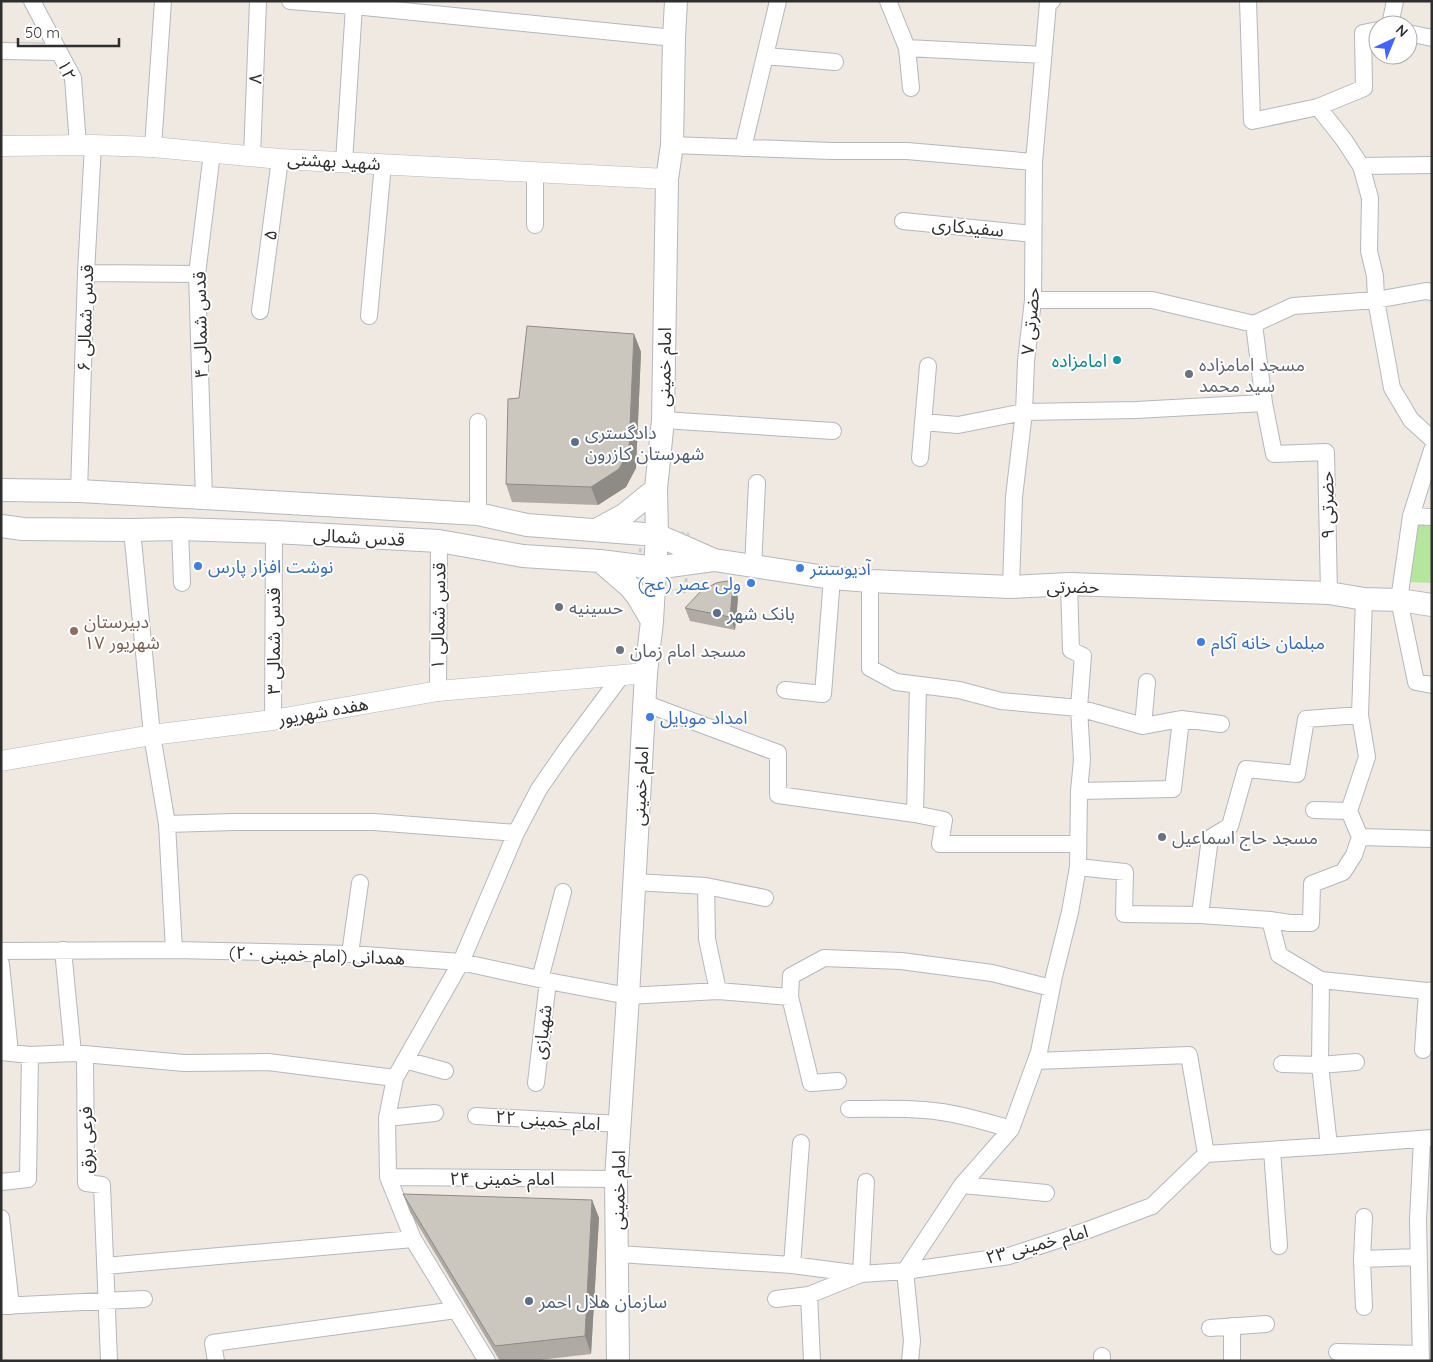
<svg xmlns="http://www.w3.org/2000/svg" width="1433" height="1362" font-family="Quicksand,'Noto Sans Arabic',sans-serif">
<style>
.green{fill:#b6e59e}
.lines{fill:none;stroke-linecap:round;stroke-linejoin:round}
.minor-casing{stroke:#b4b7c1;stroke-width:18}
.tertiary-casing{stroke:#b4b7c1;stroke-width:21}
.secondary-casing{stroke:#b4b7c1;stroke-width:24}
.path{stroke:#c9c9c9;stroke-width:2.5;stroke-dasharray:4 2.5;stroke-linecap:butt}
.minor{stroke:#fff;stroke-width:16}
.tertiary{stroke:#fff;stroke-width:20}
.secondary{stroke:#fff;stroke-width:22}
.wall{fill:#afaba4}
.shaded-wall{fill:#8e8b86}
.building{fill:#cbc7bf;stroke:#8e8b86}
.culture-dot{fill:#0f9aa8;stroke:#fff;stroke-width:2}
.worship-dot{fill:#6b7280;stroke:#fff;stroke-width:2}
.service-dot{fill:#5c6f8a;stroke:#fff;stroke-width:2}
.shop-dot{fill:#3f7fe0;stroke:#fff;stroke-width:2}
.education-dot{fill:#8d6e63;stroke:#fff;stroke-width:2}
.labels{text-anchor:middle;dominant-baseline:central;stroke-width:4;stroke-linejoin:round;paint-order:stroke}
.street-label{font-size:18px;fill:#2e2e2e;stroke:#fff}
.culture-label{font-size:18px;fill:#0d838f;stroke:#fff;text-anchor:end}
.worship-label{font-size:18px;fill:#5b616d;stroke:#fff;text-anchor:start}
.service-label{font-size:18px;fill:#4e5e75;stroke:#fff;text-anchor:start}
.shop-label{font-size:18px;fill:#366cbe;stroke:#fff;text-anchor:start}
.education-label{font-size:18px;fill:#785e54;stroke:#fff;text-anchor:start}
</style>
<rect width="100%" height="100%" fill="#efe9e1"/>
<path class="green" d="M1417 521H1432V583L1409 582Z"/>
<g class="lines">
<defs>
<path id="minor" d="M32 1 73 78 78 145
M290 1 354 6 674 38
M888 1 907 48 1043 55
M1248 1 1252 121 1318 107 1364 88 1363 33 1378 30
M1390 25 1395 1
M1408 33 1432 38
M907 48 911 88
M1 51 59 52
M766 56 835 62
M1318 107 1344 140 1361 166 1370 198 1369 251 1375 276 1376 300 1392 388 1411 420 1432 439
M672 145 832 151H907L1034 162
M153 147 163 1
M743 148 778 1
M252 156 258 1
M344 162 354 6
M1361 166 1432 165
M903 221 1033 234
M535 225V172
M86 273 197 274
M1033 300H1152L1254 324 1293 306 1376 300 1426 291 1432 292
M260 311 280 159
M369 316 383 164
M1254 324 1264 403 1274 454 1326 452 1329 593
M663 420 833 431
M923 422 958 425 1024 412 1136 410 1264 403
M1432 450 1411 516 1399 600 1416 682 1432 685
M920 458 928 366
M79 491 86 273 93 145
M204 498 197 274 212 153
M478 514V422
M1411 516 1432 517
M180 529 182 583
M132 530 152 735 167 824 174 950
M753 567 757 483
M870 581V668L896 682 959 690 1001 701 1079 708 1143 726 1181 719 1221 724
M1011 587 1014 497 1024 412 1026 361 1033 300 1034 162 1048 3 1052 1
M785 690 823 694 832 578
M438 691 439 541
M644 703 778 753V795L915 814 944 820 940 844H1078
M273 720 274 532
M1143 726 1147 682
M1079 791 1173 789 1181 719
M1314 810 1349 811
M915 814 918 686
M167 824 234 822H374L516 833
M1360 837 1432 839
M1078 867 1125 872 1124 914 1200 915 1270 920
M634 882 706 886 765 898
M706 886 707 939 718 991
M1200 915 1210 838 1230 826 1246 769 1297 774 1306 719 1360 715
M63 950 73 1053
M1 951 174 950 350 954 461 962 548 981 628 996 718 991 790 997 791 976 824 958 901 961 992 973 1051 988
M350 954 360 883
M1 964 10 1053
M540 979 563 892
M1321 980 1427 991 1432 990
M790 997 811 1083 838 1081
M1423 1050 1427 991
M1 1052 30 1055 73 1053 184 1063 268 1062 395 1078
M85 1054 86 1183 102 1185 109 1361
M405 1060 445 1071
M1036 1061 1189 1055 1206 1154
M1282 1064 1320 1065 1356 1062
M536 1083 548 981
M849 1109C874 1109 899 1108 924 1110 953 1112 983 1121 1011 1129
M476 1116 620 1124
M387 1118 435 1113
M1329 1146 1320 1065 1321 980 1279 955 1270 920 1290 923H1311L1312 884 1343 872 1354 855 1360 837 1349 811 1367 757 1360 715 1364 599
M1272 1150 1279 1246
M388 1177 616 1179
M1 1182 28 1179 30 1055
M962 1185 1046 1193
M1 1218 11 1306
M618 1254 792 1265 861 1274 905 1271 1009 1256 1088 1230 1152 1206 1206 1154 1329 1146 1432 1138
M1362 1259 1418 1257
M792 1265 801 1143
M105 1266 413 1239
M809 1295 812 1361
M776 1299 809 1295 861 1274 866 1182
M1 1306 144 1299
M1364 1307 1362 1259 1364 1217
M1210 1328 1266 1324
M1337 1352 1421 1354
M216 1361 213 1343 456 1310
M487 1361 413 1239 388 1177 387 1118 395 1078 461 962 516 833 539 789 566 750 622 675
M910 1361 912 1341 905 1271 962 1185 1011 1129 1039 1052 1054 976 1070 912 1078 867 1079 791 1082 760 1079 708 1083 656 1071 650 1069 584
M1102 1361V1356
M1232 1361V1326
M1421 1361 1418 1220 1422 1140"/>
<path id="tertiary" d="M1 146 93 145 153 147 280 159 667 179
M1 761 152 735 273 720 438 691 646 673"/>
<path id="secondary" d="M1 490 79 491 204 498 478 514 527 525 657 535 714 560 832 578 870 581 1011 587 1069 584 1329 593 1364 599 1399 600 1432 605
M1 526 23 529 132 530 180 529 274 532 439 541 523 556 600 561 655 568 713 560
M596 530 624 515 656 489
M600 561 630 587 638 597 652 621
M618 1361 616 1179 628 996 646 673 652 621 657 535 656 489 663 420 667 179 672 145 674 38 676 1"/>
</defs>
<use href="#minor" class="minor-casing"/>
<use href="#tertiary" class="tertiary-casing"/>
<use href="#secondary" class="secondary-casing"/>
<path class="path" d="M642 526 688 534 689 549 685 592 654 586 638 581Z"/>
<use href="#minor" class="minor"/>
<use href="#tertiary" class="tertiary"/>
<use href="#secondary" class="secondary"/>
</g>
<path class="wall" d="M634 334 641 352 636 468 626 487 598 505 512 502 506 484 519 398Z
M733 584 738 598 735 630 690 621 685 608Z
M403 1194 592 1200 599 1218 591 1354 531 1361H500L410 1212Z"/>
<path class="shaded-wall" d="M634 334 641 352 636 468 626 487 598 505 591 487Z
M733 584 738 598 735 630 730 617Z
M592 1200 599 1218 591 1354 585 1336Z"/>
<path class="building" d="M527 326 634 334 629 450 619 469 591 487 506 484 508 399 519 398Z
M727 581 733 584 730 617 685 608 701 591 716 583Z
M403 1194 592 1200 585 1336 495 1346Z"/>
<circle class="culture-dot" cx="1117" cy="360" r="5"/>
<g class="worship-dot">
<circle cx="1189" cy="374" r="5"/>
<circle cx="559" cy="607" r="5"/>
<circle cx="620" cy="650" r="5"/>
<circle cx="1162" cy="837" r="5"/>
</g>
<g class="service-dot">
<circle cx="575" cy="442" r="5"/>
<circle cx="717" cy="613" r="5"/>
<circle cx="529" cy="1301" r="5"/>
</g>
<g class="shop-dot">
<circle cx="198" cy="566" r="5"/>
<circle cx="800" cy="568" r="5"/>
<circle cx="751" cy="583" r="5"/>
<circle cx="1201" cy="642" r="5"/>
<circle cx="650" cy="717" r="5"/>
</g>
<circle class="education-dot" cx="74" cy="631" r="5"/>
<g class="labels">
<g class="street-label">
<text transform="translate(67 70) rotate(67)">۱۲</text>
<text transform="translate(255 79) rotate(-88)">۸</text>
<text transform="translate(334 161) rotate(3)">شهید بهشتی</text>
<text transform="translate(968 227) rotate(5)">سفیدکاری</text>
<text transform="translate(270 235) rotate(-82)">۵</text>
<text transform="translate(85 318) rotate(-88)">قدس شمالی ۶</text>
<text transform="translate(1030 321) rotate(-85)">حضرتی ۷</text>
<text transform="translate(200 325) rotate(-91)">قدس شمالی ۴</text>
<text transform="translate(664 367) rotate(-89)">امام خمینی</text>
<text transform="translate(1327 505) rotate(-91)">حضرتی ۹</text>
<text transform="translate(359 537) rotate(3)">قدس شمالی</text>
<text x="1073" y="586">حضرتی</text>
<text transform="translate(438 616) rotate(-89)">قدس شمالی ۱</text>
<text transform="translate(273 641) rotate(-90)">۳ قدس شمالی</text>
<text transform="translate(323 711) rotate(-10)">هفده شهریور</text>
<text transform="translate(640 786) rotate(-87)">امام خمینی</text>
<text transform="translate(317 955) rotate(2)">همدانی (امام خمینی ۲۰)</text>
<text transform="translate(542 1032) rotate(-83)">شهبازی</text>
<text transform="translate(548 1120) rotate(4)">امام خمینی ۲۲</text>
<text transform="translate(86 1140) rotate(-91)">فرعی برق</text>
<text x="502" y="1178">امام خمینی ۲۴</text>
<text transform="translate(618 1190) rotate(-89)">امام خمینی</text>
<text transform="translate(1037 1244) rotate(-15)">امام خمینی ۲۳</text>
</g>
<g class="culture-label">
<text x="1107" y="360">امامزاده</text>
</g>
<g class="worship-label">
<text x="1199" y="364">مسجد امامزاده<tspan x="1199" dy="21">سید محمد</tspan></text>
<text x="569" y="607">حسینیه</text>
<text x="630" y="650">مسجد امام زمان</text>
<text x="1172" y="837">مسجد حاج اسماعیل</text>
</g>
<g class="service-label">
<text x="585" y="432">دادگستری<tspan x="585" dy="21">شهرستان کازرون</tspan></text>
<text x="727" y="613">بانک شهر</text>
<text x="539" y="1301">سازمان هلال احمر</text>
</g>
<g class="shop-label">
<text x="208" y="566">نوشت افزار پارس</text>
<text x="810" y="568">آدیوسنتر</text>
<text x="741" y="583" text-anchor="end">ولی عصر (عج)</text>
<text x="1211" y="642">مبلمان خانه آکام</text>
<text x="660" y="717">امداد موبایل</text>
</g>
<g class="education-label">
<text x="84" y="621">دبیرستان<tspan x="84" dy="21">۱۷ شهریور</tspan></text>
</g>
</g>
<rect width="1433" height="1362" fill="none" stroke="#2e2e2e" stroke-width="5"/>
<g transform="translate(1393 40) rotate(44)"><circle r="24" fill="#ffffff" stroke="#ababab"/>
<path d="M0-4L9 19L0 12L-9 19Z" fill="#4264fb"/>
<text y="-8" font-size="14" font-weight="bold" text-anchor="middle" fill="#2e2e2e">N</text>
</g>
<path d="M18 38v8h101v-8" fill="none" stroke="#2e2e2e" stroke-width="2.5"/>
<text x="25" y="38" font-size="15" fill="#2e2e2e" stroke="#ffffff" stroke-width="4" paint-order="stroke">50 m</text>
</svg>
